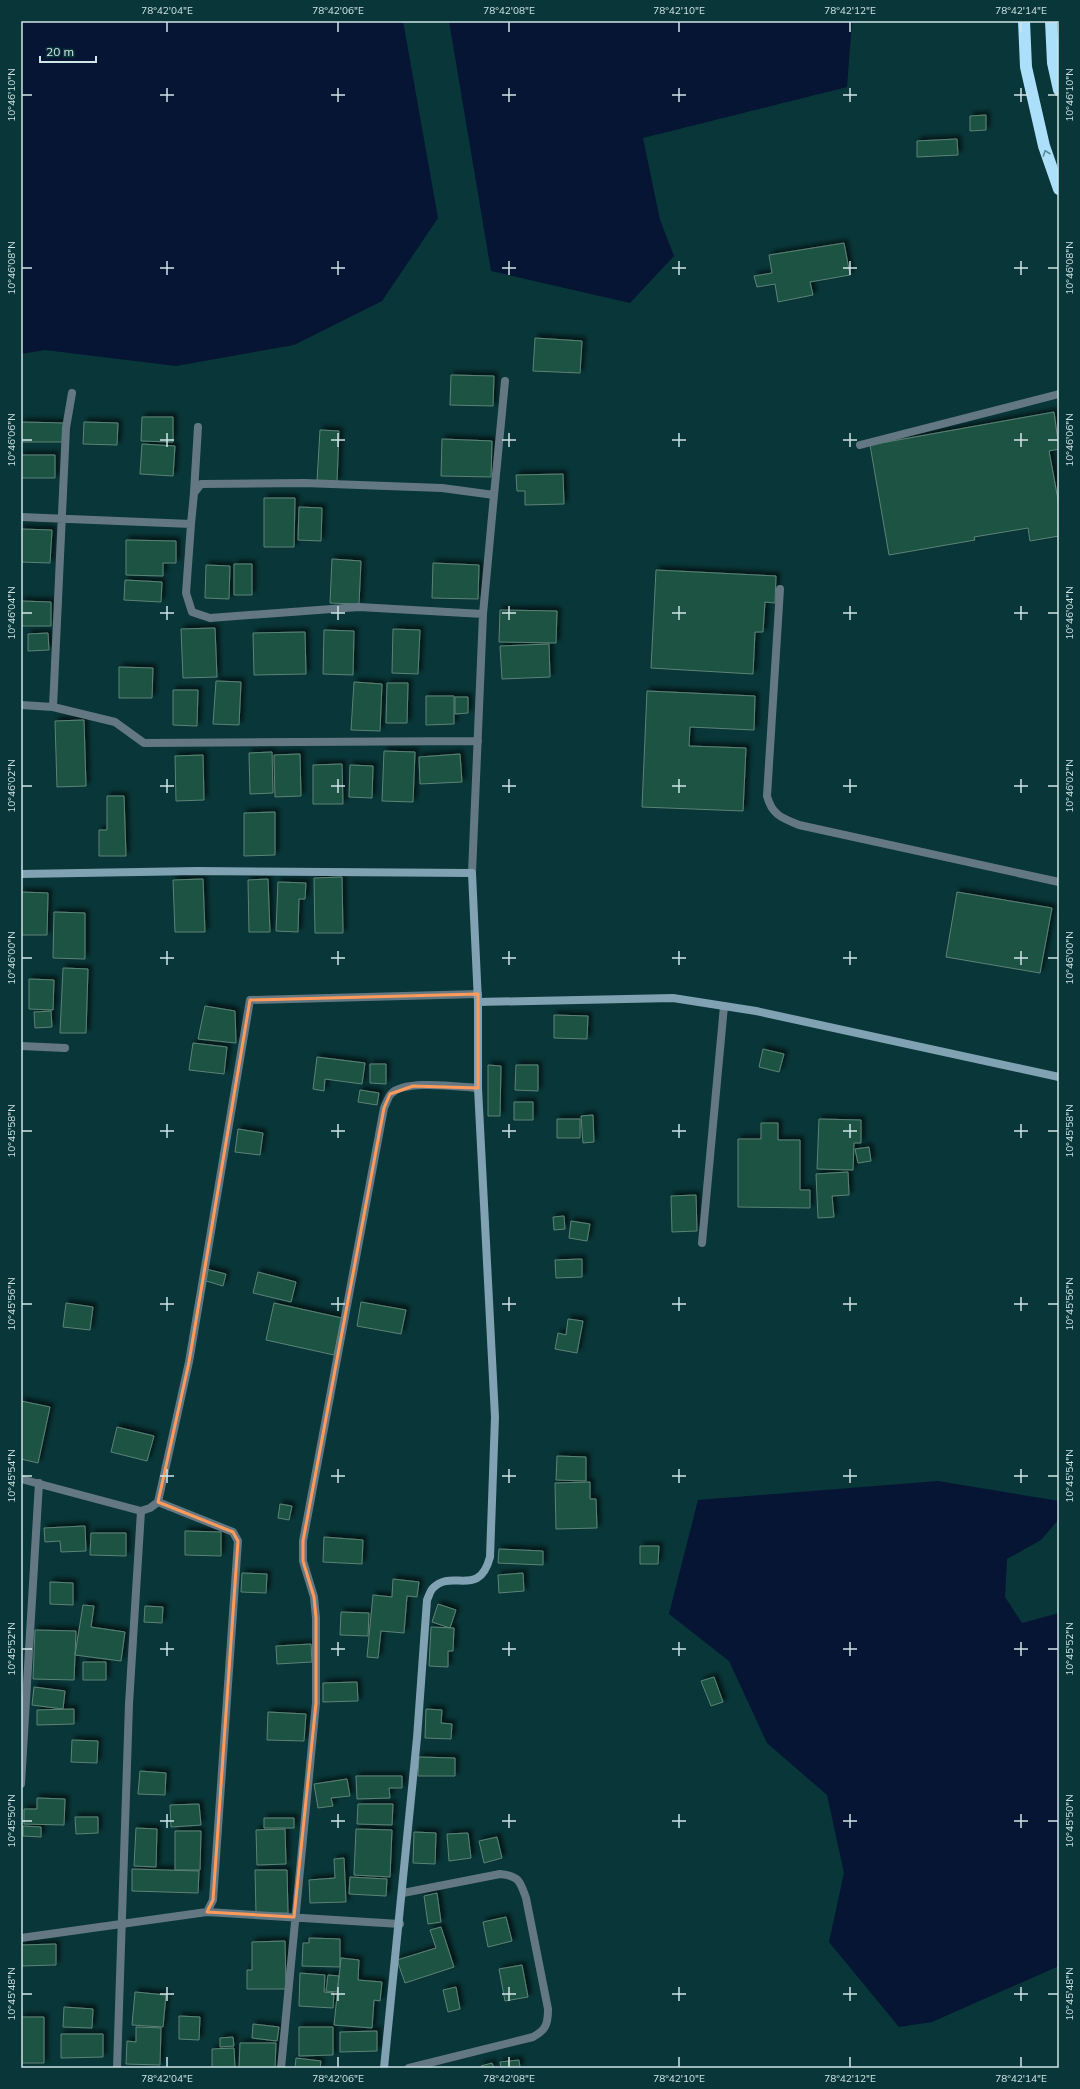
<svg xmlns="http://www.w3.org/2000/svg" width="1080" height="2089" font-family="Mulish,sans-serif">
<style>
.water{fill:#051533}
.building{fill:#1a5242;stroke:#5d8376;filter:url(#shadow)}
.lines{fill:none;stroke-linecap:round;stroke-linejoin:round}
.lane{stroke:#647883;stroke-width:8}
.street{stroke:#647883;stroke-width:8}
.secondary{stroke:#81a2b3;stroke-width:8}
.highway{stroke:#acdffa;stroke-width:12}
.oneway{stroke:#5a8a99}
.marked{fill:none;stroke:#ff9a5b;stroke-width:3;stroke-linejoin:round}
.ticks{fill:none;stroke:#d0e5e7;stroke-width:1.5}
.neatline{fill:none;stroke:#d0e5e7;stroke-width:1.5}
.ticks-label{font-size:10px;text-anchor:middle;fill:#d0e5e7}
</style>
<defs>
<filter id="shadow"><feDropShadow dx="3.5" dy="-3.5" stdDeviation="2" flood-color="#0009"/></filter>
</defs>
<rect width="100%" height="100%" fill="#093638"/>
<path class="water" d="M21 21H403L438 218 382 301 294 345 176 366 45 350 21 354Z
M449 21H852L847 87 643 138 660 220 674 256 630 303 491 271Z
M938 1481 1059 1501V1519L1041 1540 1007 1559 1005 1597 1022 1623 1059 1613V1966L932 2022 899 2027 829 1942 844 1873 827 1795 767 1743 729 1661 669 1614 698 1500Z"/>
<path class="building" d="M986 115V130L970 131V116Z
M957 139 958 155 917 157V141Z
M844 243 850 275 810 282 813 295 778 302 775 284 757 287 754 276 772 273 769 255Z
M535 338 582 341 580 373 533 371Z
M451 375 494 376 493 406 450 405Z
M1054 412 1059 449 1049 451 1059 505V536L1030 541 1028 528 974 537 975 540 889 555 870 445Z
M142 417H173V442L141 441Z
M21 422 64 423 63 442H21Z
M84 422 118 423 117 445 83 444Z
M320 430 339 431 337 482 317 481Z
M442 439 492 441 491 477 441 476Z
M142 444 175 446 173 476 140 474Z
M21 455H55V478H21Z
M563 474 564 504 525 505V491H517L516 475Z
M264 498H295L294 547H264Z
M299 507 322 508 321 541 298 540Z
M21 529 52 530 50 563 21 562Z
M126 540 176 541V563H163V576L126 575Z
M332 559 361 561 359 604 330 603Z
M433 563 479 565 478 599 432 598Z
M234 564H252V595H234Z
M206 565 230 566 229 599 205 598Z
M656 570 776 576 775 603 765 602 763 632H755L753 674 651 668Z
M125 580 162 582 161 602 124 600Z
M21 601 51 602V626H21Z
M500 610 557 611 556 643 499 642Z
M215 628 217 677 183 678 181 629Z
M393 629 420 630 418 674 392 673Z
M324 630 354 631 353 675 323 674Z
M305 632 306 674 254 675 253 633Z
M48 633 49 650 28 651V634Z
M549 644 550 677 502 679 500 646Z
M119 667 153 668 152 698H119Z
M216 681 241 682 239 725 213 724Z
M354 682 382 684 380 731 351 730Z
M387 683H408L407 723H386Z
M173 690H198L197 726 173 725Z
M647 691 755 696 754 730 690 727 689 746 746 748 743 811 642 807Z
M426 696H454V724L426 725Z
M455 697H468V713L455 714Z
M84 720 86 786 57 787 55 721Z
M384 751 415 752 413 802 382 801Z
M272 752 273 793 250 794 249 753Z
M300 754 301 796 275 797 274 755Z
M460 754 462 782 420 784 419 757Z
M203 755 204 800 176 801 175 756Z
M342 764 343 804H313V765Z
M350 765 373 766 372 798 349 797Z
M107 796H124L126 856H99V830H107Z
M275 812V855L244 856V813Z
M342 877 343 933H315L314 878Z
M203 879 205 932H175L173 880Z
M268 879 270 932H249L248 880Z
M278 882 306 883 305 899H299L298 932 276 931Z
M21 892 48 893 47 935H21Z
M957 892 1052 908 1040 973 946 957Z
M54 912 85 913V959L53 958Z
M63 968 88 969 86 1033H60Z
M29 979 54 980 53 1010 29 1009Z
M205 1006 235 1011 236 1043 198 1039Z
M51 1011 52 1027 35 1028 34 1012Z
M554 1015 588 1016 587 1039 554 1038Z
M193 1043 227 1047 224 1074 189 1070Z
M763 1049 784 1054 779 1072 759 1067Z
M317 1057 365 1063 362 1084 325 1079 324 1091 313 1089Z
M370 1064H386V1084L370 1083Z
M488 1065 501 1066 500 1116H488Z
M516 1065H538V1091L515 1090Z
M360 1090 379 1093 377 1105 358 1102Z
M514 1102H533V1120H514Z
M593 1115 594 1142 583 1143 581 1116Z
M557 1119H580V1138H557Z
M819 1119 861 1120V1143H854L853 1170 817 1169Z
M761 1123H778V1140H800V1190H810V1208L738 1207V1139H761Z
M238 1129 263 1133 260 1155 235 1152Z
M869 1147 871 1161 858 1163 855 1149Z
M848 1172 849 1195 832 1196 834 1217 818 1218 816 1174Z
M696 1195 697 1231 672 1232 671 1196Z
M564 1216 565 1229 554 1230 553 1217Z
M571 1221 590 1224 587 1241 569 1238Z
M582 1259V1277L556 1278 555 1260Z
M206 1269 226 1274 223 1286 203 1280Z
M258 1272 296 1282 291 1302 253 1293Z
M361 1302 406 1310 401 1334 357 1326Z
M66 1303 93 1307 90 1330 63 1327Z
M274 1303 342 1318 334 1355 266 1340Z
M568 1319 583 1321 577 1353 555 1349 558 1333 566 1335Z
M21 1401 50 1407 38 1463 21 1459Z
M117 1427 154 1436 147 1461 111 1452Z
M557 1456 586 1457V1481L556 1480Z
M590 1482V1499H596L597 1528 556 1529 555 1483Z
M280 1504 292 1506 289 1520 278 1518Z
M85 1526 86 1551 61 1552 60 1541 45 1542 44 1528Z
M185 1531 221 1532V1556L185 1555Z
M91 1533H126V1556L90 1555Z
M324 1537 363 1540 362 1564 323 1562Z
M640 1546H659L658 1564H640Z
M499 1549 543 1551V1565L498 1563Z
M242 1573 267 1574 266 1593 241 1592Z
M523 1573 524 1591 499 1593 498 1575Z
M393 1579 419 1582 417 1597 407 1596 404 1633 381 1631 378 1658 367 1657 373 1595 392 1597Z
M50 1582 73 1583V1605L50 1604Z
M438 1604 456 1610 450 1628 432 1622Z
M83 1605 94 1606 91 1627 125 1632 121 1661 75 1655Z
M145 1606 163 1607 162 1623 144 1622Z
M341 1612 369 1613 368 1636 340 1635Z
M431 1627 454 1628 453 1651H448V1667L429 1666Z
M35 1630 76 1631 74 1680 33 1679Z
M311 1644 312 1662 277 1664 276 1646Z
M83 1662H106V1680H83Z
M714 1677 723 1702 711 1706 701 1681Z
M357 1682 358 1701 323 1702V1683Z
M34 1687 65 1691 63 1709 32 1705Z
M74 1709V1724L37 1725V1710Z
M426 1709 442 1710 441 1723 452 1724 451 1739 425 1738Z
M268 1712 306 1714 304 1741 267 1740Z
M72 1740 98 1741 97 1763 71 1762Z
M419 1757 455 1758V1776H418Z
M140 1771 166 1773 165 1795 138 1794Z
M356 1776H402V1788H389L390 1798 357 1799Z
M347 1779 350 1796 331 1798 333 1806 318 1808 314 1784Z
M37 1798 65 1799 64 1825 24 1824V1809H37Z
M199 1804 201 1825 171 1827 170 1805Z
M358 1804H393L392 1825 357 1824Z
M75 1817H98V1833L76 1834Z
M264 1818H294V1828H264Z
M23 1826 41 1827V1837L23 1836Z
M136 1828 157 1829 156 1867 134 1866Z
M285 1829 286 1864 257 1865 256 1830Z
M356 1829 392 1830 390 1877 354 1875Z
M175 1831H201L200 1870H175Z
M414 1832 436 1833 435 1864 413 1863Z
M468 1833 471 1858 449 1861 447 1834Z
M497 1837 502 1858 484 1863 479 1841Z
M344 1858 346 1902 310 1903 309 1880 335 1878 334 1859Z
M132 1869 199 1871 198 1893 132 1891Z
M255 1870H287L288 1913H256Z
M350 1877 387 1879 386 1896 349 1894Z
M437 1893 441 1922 428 1924 424 1896Z
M506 1917 512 1941 488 1947 483 1922Z
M441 1927 454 1967 405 1983 397 1960 436 1948 430 1930Z
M309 1938 340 1939V1967L302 1966 303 1943H309Z
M285 1941 286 1989H247V1970H252V1942Z
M56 1944V1965L21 1966V1945Z
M341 1958 359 1960 358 1980 382 1982 380 2001 374 2000 372 2028 334 2025Z
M522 1965 528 1997 505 2001 499 1969Z
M300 1973 325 1975 324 1992 334 1993 333 2008 299 2006Z
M328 1975 339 1976 337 1992 326 1991Z
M456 1987 460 2009 448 2012 443 1990Z
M135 1992 166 1995 163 2027 132 2025Z
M64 2007 93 2009 92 2028 63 2027Z
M179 2016 200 2017 199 2040 179 2039Z
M21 2017H44V2063H21Z
M253 2024 279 2027 277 2041 252 2038Z
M136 2027 161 2028 160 2065 126 2064 127 2041 136 2042Z
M299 2027H333V2055L299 2056Z
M377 2031V2051L340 2052V2032Z
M61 2034H103V2057L61 2058Z
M233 2037 234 2046 220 2047V2038Z
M240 2043H276L275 2068H239Z
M234 2048 235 2068H212V2049Z
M296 2058 321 2061 320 2068H295Z
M519 2060 520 2068H501L500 2062Z
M492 2063 494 2068H481V2066Z"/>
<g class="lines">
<path class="lane" d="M860 445 1059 394
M780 589 767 796C772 815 782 818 799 825L1059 882
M702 1243 724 1006"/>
<path class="street" d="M194 492 198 427
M494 495 505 381
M21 517 191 524 186 593 192 612 210 618 359 607 483 614
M191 524 194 493 201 484 304 483 442 488 494 495 483 614 472 873
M21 705 53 707 66 428 72 393
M53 707 115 722 144 743 478 741
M21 1046 65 1048
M21 1479 141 1511 150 1508 158 1502 189 1362 250 1000 478 994
M21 1784 39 1483
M403 1893 500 1874C519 1876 520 1881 526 1898L548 2009C548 2024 546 2030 533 2037L409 2068
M207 1912 400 1924
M21 1938 207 1912 213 1900 238 1541 233 1532 158 1502
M117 2068 129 1704 141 1511
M281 2068 316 1703V1618L314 1597 303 1561V1541L384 1108C386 1104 388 1097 391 1094 404 1079 459 1087 478 1088"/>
<path class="secondary" d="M21 874 197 871 472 873 478 1002V1088L495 1417 490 1557C479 1599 452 1568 433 1588 430 1591 429 1596 427 1600L417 1738 384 2068
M478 1002 673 998 756 1011 1059 1077"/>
<path class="highway" d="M1024 21 1026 67 1044 146 1059 189
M1051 21 1053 63 1059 90"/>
</g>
<defs><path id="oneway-chevron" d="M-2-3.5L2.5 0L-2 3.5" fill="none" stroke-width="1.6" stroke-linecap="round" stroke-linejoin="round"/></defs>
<use class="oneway" href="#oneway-chevron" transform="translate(1046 153) rotate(-109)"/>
<path class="marked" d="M478 994V1088L413 1086 390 1094 384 1108 303 1541V1561L314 1597 316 1618V1703L294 1917 207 1912 213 1900 238 1541 233 1532 158 1502 189 1362 250 1000Z"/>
<path class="ticks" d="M167 22V32M338 22V32M509 22V32M679 22V32M850 22V32M1021 22V32M167 88V102M338 88V102M509 88V102M679 88V102M850 88V102M1021 88V102M22 95H32M160 95H174M331 95H345M502 95H516M672 95H686M843 95H857M1014 95H1028M1048 95H1058M167 261V275M338 261V275M509 261V275M679 261V275M850 261V275M1021 261V275M22 268H32M160 268H174M331 268H345M502 268H516M672 268H686M843 268H857M1014 268H1028M1048 268H1058M167 433V447M338 433V447M509 433V447M679 433V447M850 433V447M1021 433V447M22 440H32M160 440H174M331 440H345M502 440H516M672 440H686M843 440H857M1014 440H1028M1048 440H1058M167 606V620M338 606V620M509 606V620M679 606V620M850 606V620M1021 606V620M22 613H32M160 613H174M331 613H345M502 613H516M672 613H686M843 613H857M1014 613H1028M1048 613H1058M167 779V793M338 779V793M509 779V793M679 779V793M850 779V793M1021 779V793M22 786H32M160 786H174M331 786H345M502 786H516M672 786H686M843 786H857M1014 786H1028M1048 786H1058M167 951V965M338 951V965M509 951V965M679 951V965M850 951V965M1021 951V965M22 958H32M160 958H174M331 958H345M502 958H516M672 958H686M843 958H857M1014 958H1028M1048 958H1058M167 1124V1138M338 1124V1138M509 1124V1138M679 1124V1138M850 1124V1138M1021 1124V1138M22 1131H32M160 1131H174M331 1131H345M502 1131H516M672 1131H686M843 1131H857M1014 1131H1028M1048 1131H1058M167 1297V1311M338 1297V1311M509 1297V1311M679 1297V1311M850 1297V1311M1021 1297V1311M22 1304H32M160 1304H174M331 1304H345M502 1304H516M672 1304H686M843 1304H857M1014 1304H1028M1048 1304H1058M167 1469V1483M338 1469V1483M509 1469V1483M679 1469V1483M850 1469V1483M1021 1469V1483M22 1476H32M160 1476H174M331 1476H345M502 1476H516M672 1476H686M843 1476H857M1014 1476H1028M1048 1476H1058M167 1642V1656M338 1642V1656M509 1642V1656M679 1642V1656M850 1642V1656M1021 1642V1656M22 1649H32M160 1649H174M331 1649H345M502 1649H516M672 1649H686M843 1649H857M1014 1649H1028M1048 1649H1058M167 1814V1828M338 1814V1828M509 1814V1828M679 1814V1828M850 1814V1828M1021 1814V1828M22 1821H32M160 1821H174M331 1821H345M502 1821H516M672 1821H686M843 1821H857M1014 1821H1028M1048 1821H1058M167 1987V2001M338 1987V2001M509 1987V2001M679 1987V2001M850 1987V2001M1021 1987V2001M22 1994H32M160 1994H174M331 1994H345M502 1994H516M672 1994H686M843 1994H857M1014 1994H1028M1048 1994H1058M167 2057V2067M338 2057V2067M509 2057V2067M679 2057V2067M850 2057V2067M1021 2057V2067"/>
<rect width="1080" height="2089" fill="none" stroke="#093638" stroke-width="44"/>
<path d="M40 56v6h56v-6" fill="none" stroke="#d0e5e7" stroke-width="2"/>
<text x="46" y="56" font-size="12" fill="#d0e5e7" stroke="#093638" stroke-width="3" paint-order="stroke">20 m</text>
<rect x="22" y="22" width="1036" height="2045" class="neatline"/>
<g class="ticks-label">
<text x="167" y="14">78°42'04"E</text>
<text x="338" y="14">78°42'06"E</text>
<text x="509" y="14">78°42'08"E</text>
<text x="679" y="14">78°42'10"E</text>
<text x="850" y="14">78°42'12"E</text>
<text x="1021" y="14">78°42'14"E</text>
<text transform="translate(11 95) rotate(-90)" y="4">10°46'10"N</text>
<text transform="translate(1069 95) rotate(-90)" y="4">10°46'10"N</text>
<text transform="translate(11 268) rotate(-90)" y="4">10°46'08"N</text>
<text transform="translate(1069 268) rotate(-90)" y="4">10°46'08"N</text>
<text transform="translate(11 440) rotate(-90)" y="4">10°46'06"N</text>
<text transform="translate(1069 440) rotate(-90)" y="4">10°46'06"N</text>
<text transform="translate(11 613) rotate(-90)" y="4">10°46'04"N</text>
<text transform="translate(1069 613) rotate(-90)" y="4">10°46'04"N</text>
<text transform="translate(11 786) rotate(-90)" y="4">10°46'02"N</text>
<text transform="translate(1069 786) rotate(-90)" y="4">10°46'02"N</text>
<text transform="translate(11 958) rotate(-90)" y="4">10°46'00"N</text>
<text transform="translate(1069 958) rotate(-90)" y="4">10°46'00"N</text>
<text transform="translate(11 1131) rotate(-90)" y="4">10°45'58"N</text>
<text transform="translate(1069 1131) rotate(-90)" y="4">10°45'58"N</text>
<text transform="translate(11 1304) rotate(-90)" y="4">10°45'56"N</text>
<text transform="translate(1069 1304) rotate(-90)" y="4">10°45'56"N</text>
<text transform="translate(11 1476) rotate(-90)" y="4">10°45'54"N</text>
<text transform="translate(1069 1476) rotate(-90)" y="4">10°45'54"N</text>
<text transform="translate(11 1649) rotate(-90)" y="4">10°45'52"N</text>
<text transform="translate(1069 1649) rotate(-90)" y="4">10°45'52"N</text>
<text transform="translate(11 1821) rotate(-90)" y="4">10°45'50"N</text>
<text transform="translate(1069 1821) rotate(-90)" y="4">10°45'50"N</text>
<text transform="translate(11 1994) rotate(-90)" y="4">10°45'48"N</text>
<text transform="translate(1069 1994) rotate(-90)" y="4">10°45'48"N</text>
<text x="167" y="2082">78°42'04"E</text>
<text x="338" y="2082">78°42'06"E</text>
<text x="509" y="2082">78°42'08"E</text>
<text x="679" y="2082">78°42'10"E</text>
<text x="850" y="2082">78°42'12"E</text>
<text x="1021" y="2082">78°42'14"E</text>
</g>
</svg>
